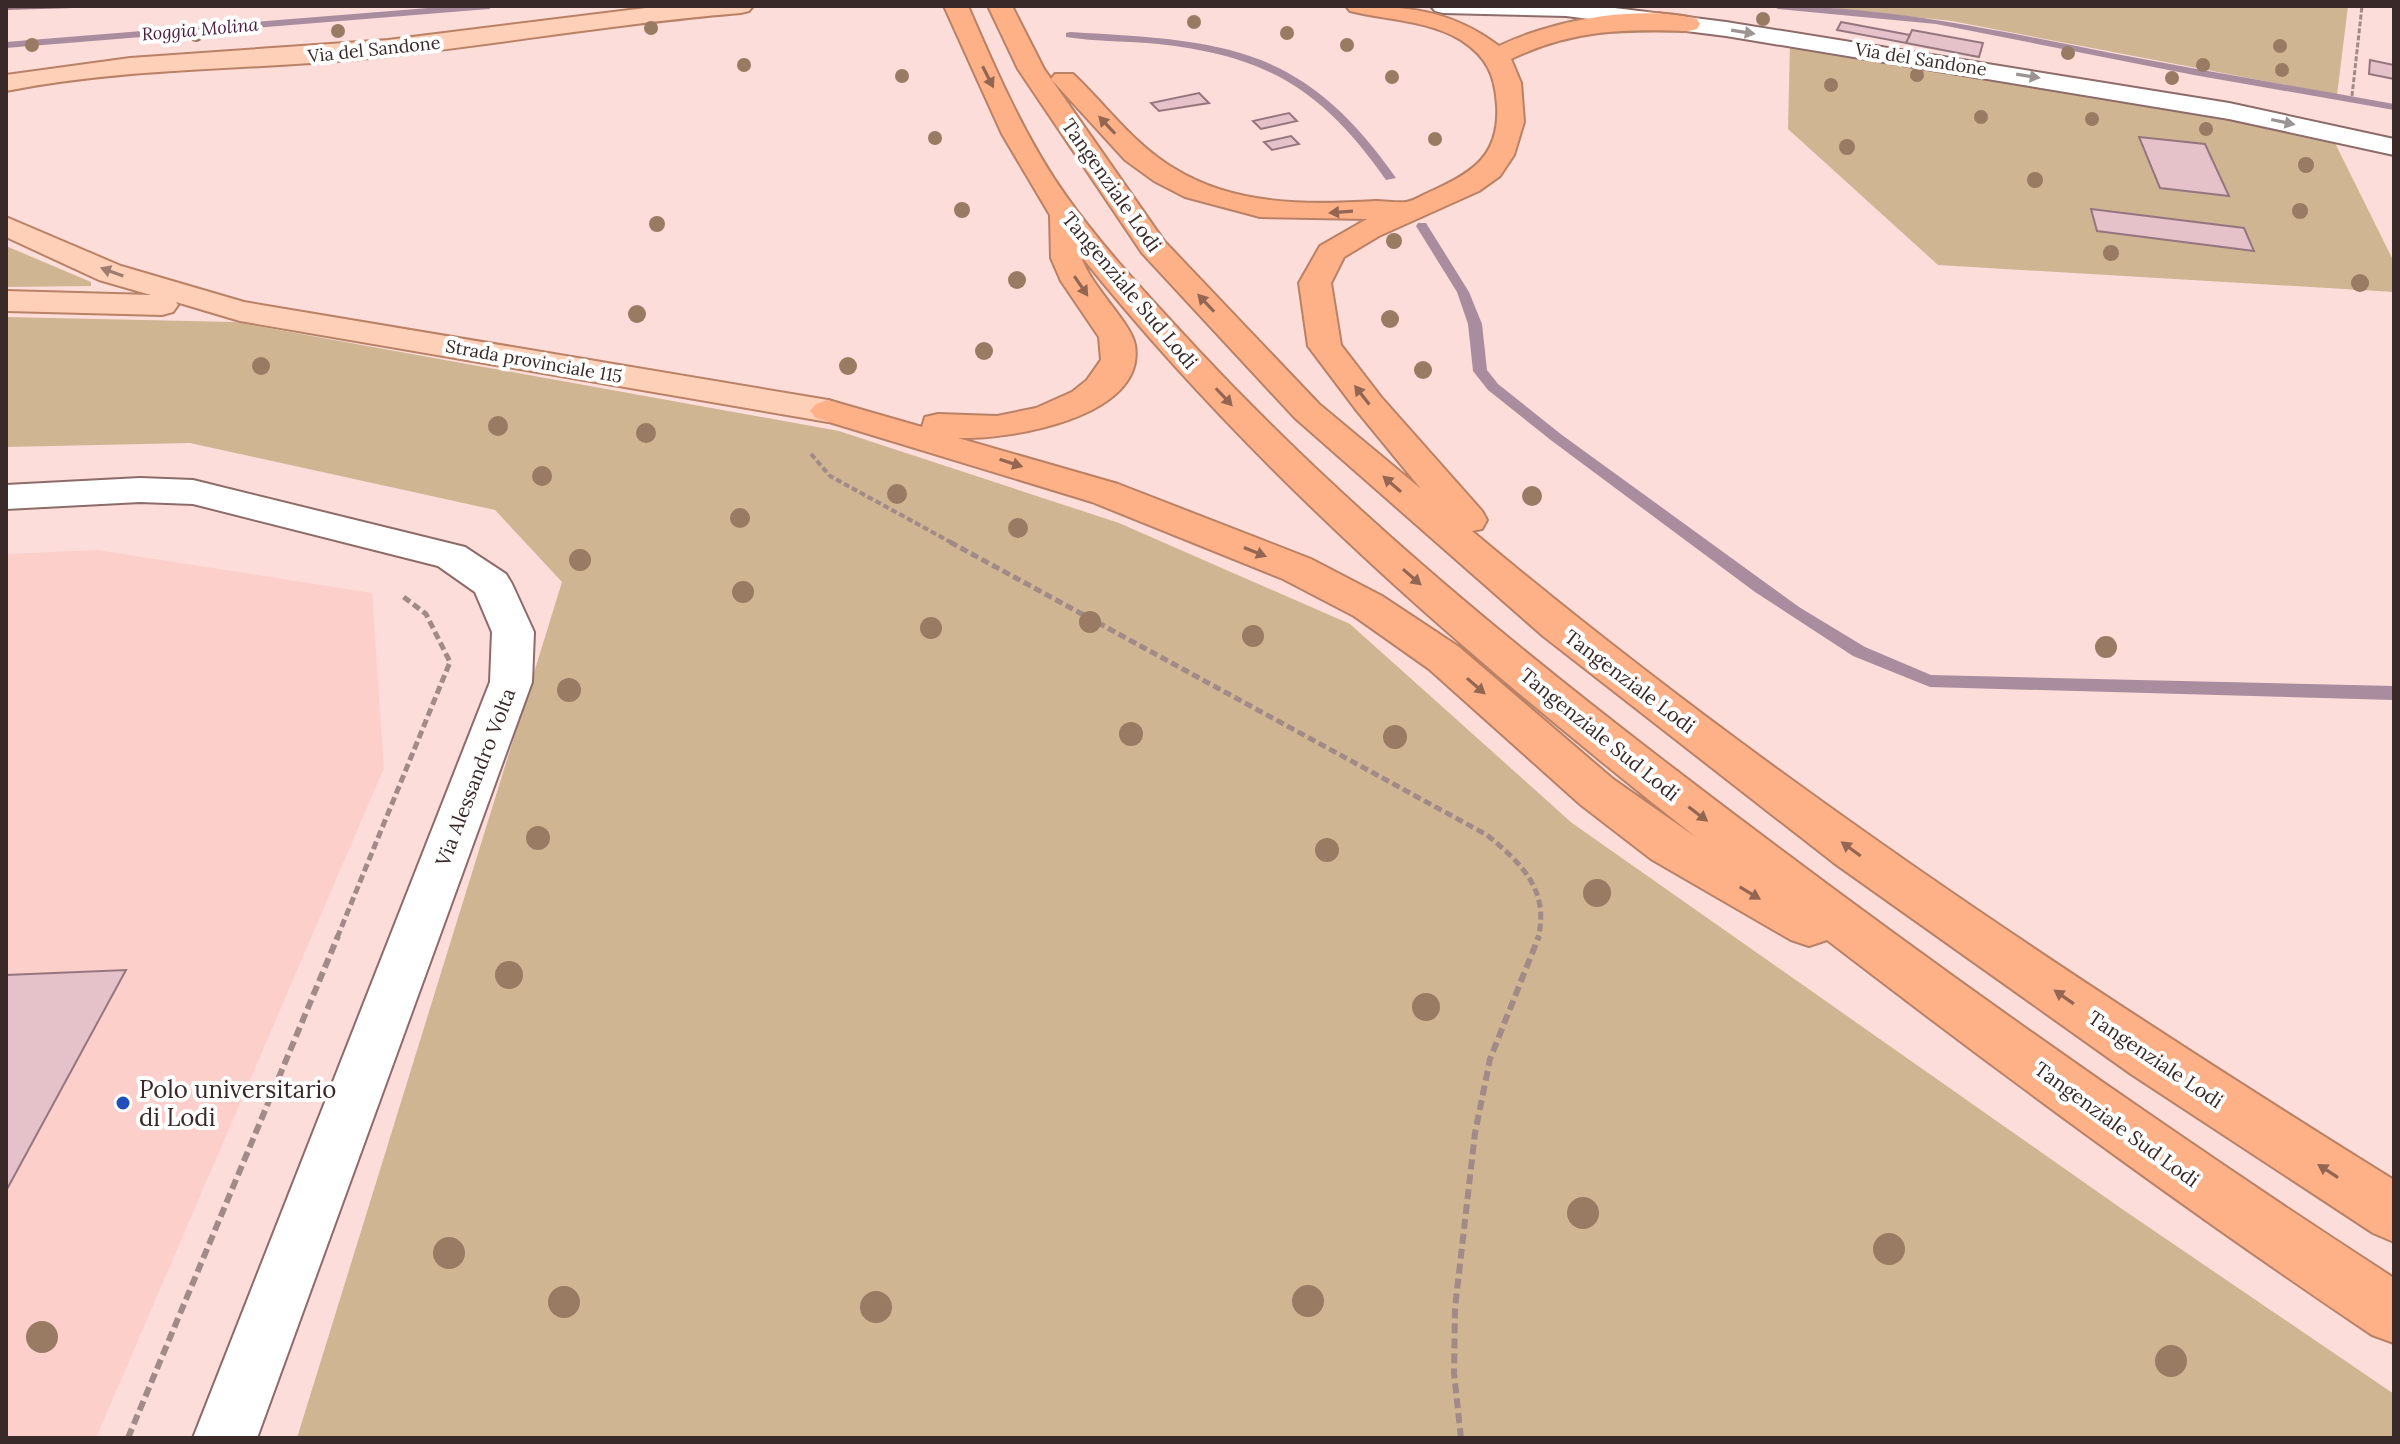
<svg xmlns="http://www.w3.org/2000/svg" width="2400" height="1444" font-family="Lora,serif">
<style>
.built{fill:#fdcfcb}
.green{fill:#d0b593}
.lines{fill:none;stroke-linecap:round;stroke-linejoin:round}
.stream{fill:#aa8c9f;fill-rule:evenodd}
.building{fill:#e5c1ca;stroke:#96767e;stroke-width:2}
.minor-casing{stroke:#8c6b68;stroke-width:4}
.major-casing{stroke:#b98166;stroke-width:4}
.highway-casing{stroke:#b98166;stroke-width:4}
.path-far3{stroke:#a28a88;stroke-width:3;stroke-dasharray:5 2;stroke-linecap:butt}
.path-far2{stroke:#a28a88;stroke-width:4;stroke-dasharray:6 3;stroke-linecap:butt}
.path-far1{stroke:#a28a88;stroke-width:5;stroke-dasharray:8 4;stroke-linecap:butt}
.path{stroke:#a28a88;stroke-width:6;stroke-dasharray:10 5;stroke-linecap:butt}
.minor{fill:#fff;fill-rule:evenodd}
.major{fill:#fed0b7;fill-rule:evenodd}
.highway{fill:#feb087;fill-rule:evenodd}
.tree{fill:#987b62}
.oneway{fill:#9c9494}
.oneway2{fill:#926653}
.oneway3{fill:#9c7d70}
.poi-dot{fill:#224ebc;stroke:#fff;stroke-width:3}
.labels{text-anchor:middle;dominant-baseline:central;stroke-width:8;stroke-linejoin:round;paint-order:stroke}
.far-water-label{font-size:18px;font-style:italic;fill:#47193d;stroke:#fff}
.far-street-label{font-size:18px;fill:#392a29;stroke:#fff}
.street-label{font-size:20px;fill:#392a29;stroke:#fff}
.near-poi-label{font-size:24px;fill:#392a29;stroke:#fff;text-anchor:start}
</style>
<rect width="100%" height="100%" fill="#fcddda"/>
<path class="built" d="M97 550 372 593 384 768 96 1438H6V554Z"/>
<path class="green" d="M1811 6H2348L2337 95 1952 21Z
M1790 44 2180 109 2333 139 2394 262V292L1938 265 1788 129Z
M6 246 91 282V286L6 287Z
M6 317 235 322 839 431 1119 523 1350 624 1572 823 2122 1209 2394 1394V1438H297L562 582 495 510 190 443 6 447Z"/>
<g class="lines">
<path class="stream" d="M453 6H494L489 9 6 48V42Z
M1773 6C1888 6 1999 31 2111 53 2205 71 2300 87 2394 104V110L2194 75 1936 24 1778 9Z
M1070 32C1222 41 1302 43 1396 178L1386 180C1323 90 1268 56 1158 44 1128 41 1097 42 1066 37V33Z
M1418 223H1426L1469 292 1482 324 1487 370 1498 384 1562 435 1799 607 1865 647 1931 675 2394 686V700L1930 687 1853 656 1755 592 1552 441 1488 390 1473 371 1468 324 1457 292 1416 226Z"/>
</g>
<path class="building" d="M6 6H108L6 9Z
M1841 22 1910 35 1906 43 1837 30Z
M1912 30 1983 43 1979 57 1906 43Z
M2370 60 2394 65V79L2369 74Z
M1199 93 1209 103 1159 111 1151 103Z
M1289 113 1297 121 1261 129 1253 121Z
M1291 136 1299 144 1272 150 1264 142Z
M2139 137 2205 144 2229 196 2160 188Z
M2091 209 2244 228 2254 251 2097 231Z
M126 970 6 1191V975Z"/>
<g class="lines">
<defs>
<path id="minor" d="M1431 6H1599L1726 22 2229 103 2394 139V155L2229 119 1726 36 1566 16 1443 13 1435 11Z
M140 478 193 480 465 547 506 574 512 584 534 632 532 682 257 1438H193L490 682 492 632 475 592 438 566 193 504 140 502 6 509V485Z"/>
<path id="major" d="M662 6H753L749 11 741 13C606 24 473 49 338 61 227 70 116 69 6 91V75L130 58 388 40Z
M6 217 121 266 244 302 828 400 840 404 846 411 840 418 828 422 240 321 176 302 178 305 173 312 162 315 6 311V291L151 295 99 280 6 237Z"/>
<path id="highway" d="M944 6H968C996 71 1025 138 1066 196 1104 250 1153 301 1198 350 1340 502 1500 635 1664 761 1901 943 2144 1116 2394 1278V1343L2372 1335C2186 1210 2005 1077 1827 940L1809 946 1791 940 1651 859 1581 805 1429 669 1354 616 1283 579 1092 502 816 418 810 411 816 404 828 400 922 427 925 417 938 414 997 416 1036 408 1072 392 1087 380 1101 360 1099 337 1061 281 1051 258 1050 215 1002 134ZM1081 256C1258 477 1475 663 1697 838L1613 779 1459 647 1382 596 1311 559 1118 484 958 438C1007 440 1147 418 1135 345 1131 322 1090 286 1081 256Z
M988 6H1012L1044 69 1164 241 1319 404 1421 489 1357 411 1308 346 1299 283 1320 246 1367 219 1260 217 1185 197 1154 181 1125 160 1051 79 1055 74H1073C1107 106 1134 145 1175 169 1235 206 1308 205 1376 201 1386 201 1397 203 1406 202 1414 201 1426 193 1434 190 1474 172 1500 154 1497 105 1495 75 1487 57 1461 40 1428 20 1386 20 1350 11L1346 6C1405 6 1450 9 1499 46 1554 20 1637 4 1697 19L1700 24 1697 29 1688 31C1621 29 1572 30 1511 59L1521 83 1524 122 1514 155 1500 176 1479 191 1379 236 1344 257 1331 283 1341 345 1381 397 1482 511 1487 520 1482 529 1472 531C1760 773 2075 981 2394 1180V1242L2373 1233 2131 1074 1834 863 1543 636 1295 418 1142 253 1018 69Z"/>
</defs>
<use href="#minor" class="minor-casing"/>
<use href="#major" class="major-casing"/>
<use href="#highway" class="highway-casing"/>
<path class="path-far3" d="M2352 96 2362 6"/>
<path class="path-far2" d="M811 454 830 476 954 544"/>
<path class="path-far1" d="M950 542 1487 835C1521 863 1550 890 1538 938
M337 938 450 662 426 614 401 595"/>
<path class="path" d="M128 1438 338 936
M1461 1438 1454 1373 1455 1308 1475 1133 1490 1059 1539 936"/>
<use href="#minor" class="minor"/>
<use href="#major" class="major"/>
<use href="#highway" class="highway"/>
</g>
<g class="tree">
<circle cx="1763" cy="19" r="7"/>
<circle cx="1194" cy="22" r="7"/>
<circle cx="651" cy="28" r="7"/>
<circle cx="338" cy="31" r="7"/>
<circle cx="1287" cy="33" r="7"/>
<circle cx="196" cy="35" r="7"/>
<circle cx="32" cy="45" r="7"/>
<circle cx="1347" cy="45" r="7"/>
<circle cx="2280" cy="46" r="7"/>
<circle cx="2068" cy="53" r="7"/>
<circle cx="744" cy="65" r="7"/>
<circle cx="2203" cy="65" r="7"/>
<circle cx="2282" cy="70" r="7"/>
<circle cx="1917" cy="75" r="7"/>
<circle cx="902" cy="76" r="7"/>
<circle cx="1392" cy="77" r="7"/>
<circle cx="2172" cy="78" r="7"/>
<circle cx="1831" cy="85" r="7"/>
<circle cx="1981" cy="117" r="7"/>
<circle cx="2092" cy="119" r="7"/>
<circle cx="2206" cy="129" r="7"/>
<circle cx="935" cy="138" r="7"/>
<circle cx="1435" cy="139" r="7"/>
<circle cx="1847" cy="147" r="8"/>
<circle cx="2306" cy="165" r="8"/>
<circle cx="2035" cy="180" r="8"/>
<circle cx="962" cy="210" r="8"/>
<circle cx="2300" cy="211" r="8"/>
<circle cx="657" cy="224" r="8"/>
<circle cx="1394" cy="241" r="8"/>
<circle cx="2111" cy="253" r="8"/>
<circle cx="1017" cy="280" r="9"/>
<circle cx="2360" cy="283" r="9"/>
<circle cx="637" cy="314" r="9"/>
<circle cx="1390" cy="319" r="9"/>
<circle cx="984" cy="351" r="9"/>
<circle cx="261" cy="366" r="9"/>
<circle cx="848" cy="366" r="9"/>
<circle cx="1423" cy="370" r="9"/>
<circle cx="498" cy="426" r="10"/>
<circle cx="646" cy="433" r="10"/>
<circle cx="542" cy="476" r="10"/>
<circle cx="897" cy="494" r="10"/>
<circle cx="1532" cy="496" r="10"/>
<circle cx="740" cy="518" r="10"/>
<circle cx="1018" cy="528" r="10"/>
<circle cx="580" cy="560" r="11"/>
<circle cx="743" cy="592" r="11"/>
<circle cx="1090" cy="622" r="11"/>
<circle cx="931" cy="628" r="11"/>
<circle cx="1253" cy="636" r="11"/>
<circle cx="2106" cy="647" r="11"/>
<circle cx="569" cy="690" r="12"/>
<circle cx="1131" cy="734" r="12"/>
<circle cx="1395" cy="737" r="12"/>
<circle cx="538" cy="838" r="12"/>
<circle cx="1327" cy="850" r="12"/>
<circle cx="1597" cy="893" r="14"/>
<circle cx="509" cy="975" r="14"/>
<circle cx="1426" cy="1007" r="14"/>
<circle cx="1583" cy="1213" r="16"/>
<circle cx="1889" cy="1249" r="16"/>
<circle cx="449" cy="1253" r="16"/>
<circle cx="1308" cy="1301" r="16"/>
<circle cx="564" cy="1302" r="16"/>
<circle cx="876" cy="1307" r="16"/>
<circle cx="42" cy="1337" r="16"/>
<circle cx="2171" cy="1361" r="16"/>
</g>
<defs><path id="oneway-solid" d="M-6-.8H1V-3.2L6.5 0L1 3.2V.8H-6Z" transform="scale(2)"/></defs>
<g class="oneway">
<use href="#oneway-solid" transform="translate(1743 32) rotate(9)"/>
<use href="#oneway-solid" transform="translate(2028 76) rotate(9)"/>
<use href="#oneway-solid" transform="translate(2283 122) rotate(12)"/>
</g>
<g class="oneway2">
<use href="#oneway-solid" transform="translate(988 77) rotate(63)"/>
<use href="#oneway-solid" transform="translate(1107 125) rotate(-133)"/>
<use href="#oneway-solid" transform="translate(1341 212) rotate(176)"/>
<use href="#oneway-solid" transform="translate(1081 286) rotate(56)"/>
<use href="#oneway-solid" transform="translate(1206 303) rotate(-133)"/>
<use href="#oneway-solid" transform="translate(1362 395) rotate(-128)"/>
<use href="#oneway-solid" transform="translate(1224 397) rotate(47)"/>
<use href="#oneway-solid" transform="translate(1011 463) rotate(18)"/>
<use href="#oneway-solid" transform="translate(1392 484) rotate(-139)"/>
<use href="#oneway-solid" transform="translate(1255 552) rotate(22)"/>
<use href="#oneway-solid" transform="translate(1412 577) rotate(41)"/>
<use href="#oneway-solid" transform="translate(1476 686) rotate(41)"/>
<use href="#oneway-solid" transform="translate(1698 814) rotate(37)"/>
<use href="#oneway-solid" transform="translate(1851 849) rotate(-144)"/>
<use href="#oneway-solid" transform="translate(1750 893) rotate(31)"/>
<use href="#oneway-solid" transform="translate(2064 997) rotate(-145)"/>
<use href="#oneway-solid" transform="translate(2328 1171) rotate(-147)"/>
</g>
<use class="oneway3" href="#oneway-solid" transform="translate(112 272) rotate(-160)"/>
<circle class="poi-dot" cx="123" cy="1103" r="8"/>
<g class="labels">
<g class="far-water-label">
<text transform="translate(200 29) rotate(-5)">Roggia Molina</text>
</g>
<g class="far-street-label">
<text transform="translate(374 49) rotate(-6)">Via del Sandone</text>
<text transform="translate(1921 59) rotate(9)">Via del Sandone</text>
<text transform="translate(534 361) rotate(10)">Strada provinciale 115</text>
</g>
<g class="street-label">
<text transform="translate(1112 185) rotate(55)">Tangenziale Lodi</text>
<text transform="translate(1130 290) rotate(50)">Tangenziale Sud Lodi</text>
<text transform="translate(1630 681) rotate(37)">Tangenziale Lodi</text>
<text transform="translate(1600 734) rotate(39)">Tangenziale Sud Lodi</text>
<text transform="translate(475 777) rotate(-69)">Via Alessandro Volta</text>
<text transform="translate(2156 1059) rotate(34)">Tangenziale Lodi</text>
<text transform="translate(2117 1124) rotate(36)">Tangenziale Sud Lodi</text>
</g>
<g class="near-poi-label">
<text x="139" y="1089">Polo universitario<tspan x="139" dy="28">di Lodi</tspan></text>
</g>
</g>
<rect width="2400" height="1444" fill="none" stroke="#392a29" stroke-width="16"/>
</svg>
